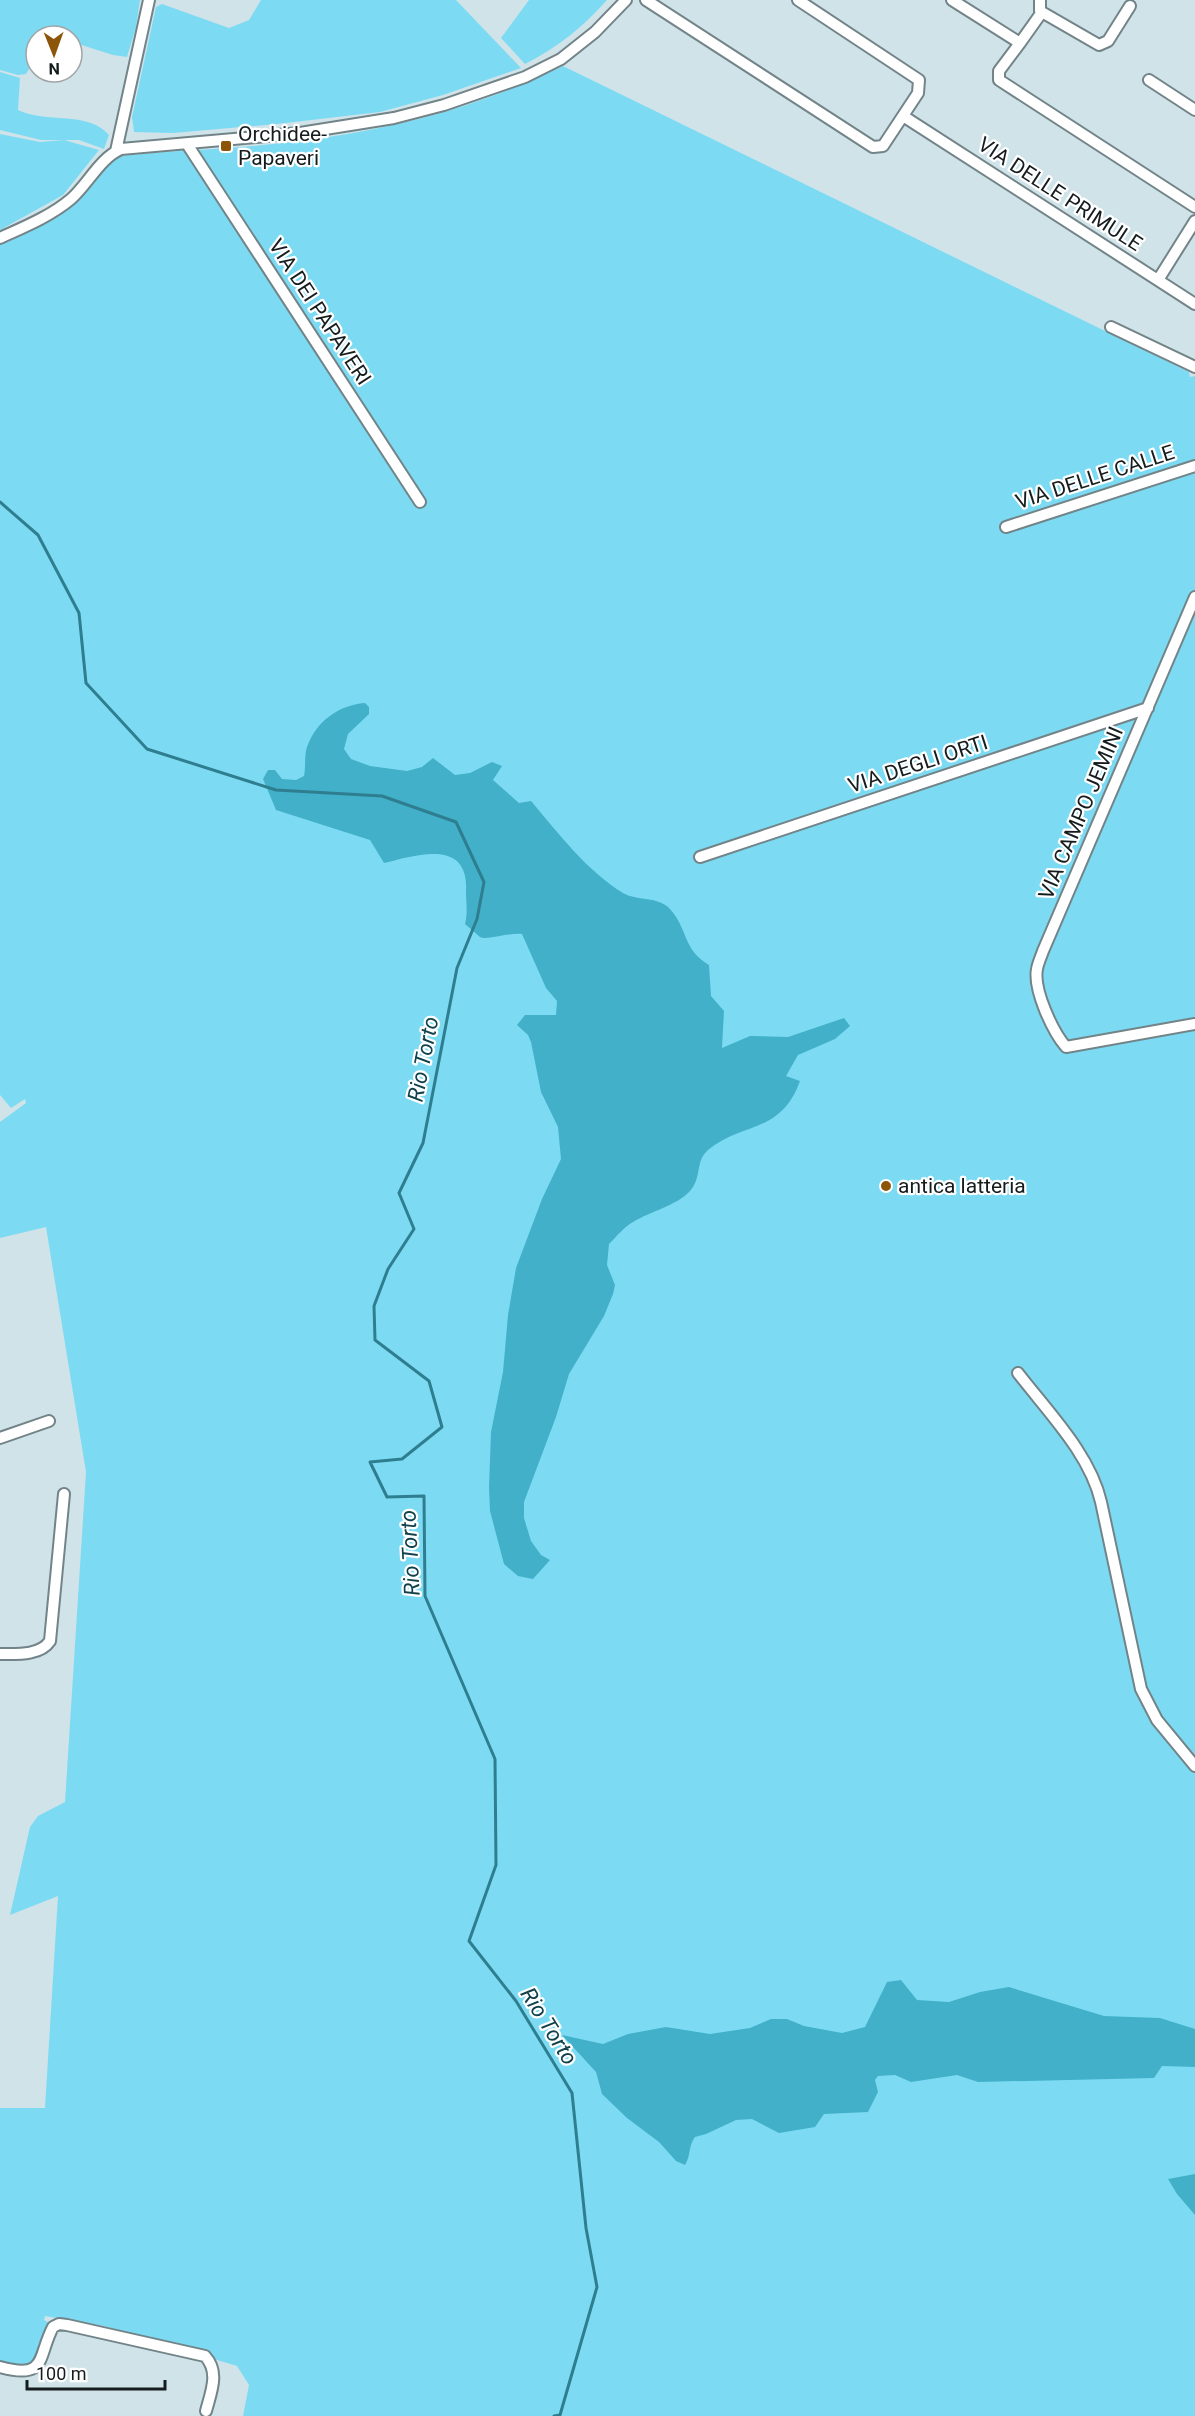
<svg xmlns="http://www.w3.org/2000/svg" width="1195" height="2416" font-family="Roboto,sans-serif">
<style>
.green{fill:#7cdbf3}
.forest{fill:#42b0c9}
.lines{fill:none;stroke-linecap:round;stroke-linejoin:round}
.stream{stroke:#2e7e90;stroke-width:3}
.minor-casing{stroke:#728488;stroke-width:14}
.minor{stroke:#fff;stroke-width:10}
.poi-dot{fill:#8d550a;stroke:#fff;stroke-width:2}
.labels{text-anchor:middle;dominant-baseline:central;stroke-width:4.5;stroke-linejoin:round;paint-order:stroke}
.poi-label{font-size:21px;fill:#151c1e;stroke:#fff;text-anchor:start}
.street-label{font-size:21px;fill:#151c1e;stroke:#fff}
.water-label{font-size:22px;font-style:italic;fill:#10414c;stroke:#fff}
</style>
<rect width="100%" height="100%" fill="#d0e3e9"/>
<path class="green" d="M0 0H140L136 27 127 57 113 55 72 42V36H36C36 49 34 63 26 74L18 75 0 70Z
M261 0H456L521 68 443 95 380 112 277 124 173 133 134 132 132 117 156 7 162 4 229 28 249 20Z
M529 0H607C583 27 557 48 525 64L501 38Z
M563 66 1189 372 1190 377 1195 376V2416H243L249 2385 237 2366 104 2326 45 2316 44 2320 51 2324V2343L31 2366H19L0 2361V2108H45L58 1896 10 1915 30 1827 38 1816 65 1802 86 1472 46 1227 0 1238V1122L26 1103 25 1099 11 1108 0 1095V242C29 229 58 217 82 196 96 184 105 162 122 156 169 150 216 150 263 145 373 134 463 114 563 66Z
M0 72 20 78 18 110C46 124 87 110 109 135L104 149 79 140H41L0 130Z
M0 134 40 142 64 140 99 150 63 195 0 230Z"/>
<path class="forest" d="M365 703 369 707V714L348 734 344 749 351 759 370 766 407 771 422 767 433 758 455 775 470 773 492 762 502 766 493 780 519 803 531 801C558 833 587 871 623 893 636 901 659 896 670 909 688 929 683 950 709 965L711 996 724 1011 722 1048 750 1036 788 1037 844 1018 850 1026 835 1039 798 1055 786 1076 800 1081C781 1134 742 1122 708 1150 695 1161 702 1178 690 1191 676 1206 651 1211 633 1222 624 1227 617 1236 609 1244L607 1265 615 1285 613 1294 604 1316 569 1374 556 1417 524 1502V1518L531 1541 541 1555 550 1560 533 1579 518 1576 504 1564 490 1511 489 1487 491 1432 503 1372 508 1315 516 1268 542 1199 561 1159 558 1127 541 1092 531 1042 528 1035 517 1025 525 1015H556L557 1001 546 988 522 934C510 932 486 941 480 937 475 933 470 928 465 924 468 912 466 903 466 891 469 838 416 855 384 863L370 840 276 810 263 779 268 770H275L282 779 296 780 304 776C306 766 304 756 307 747 316 722 338 705 365 703Z
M901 1980 917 2000 949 2002 980 1992 1009 1987 1104 2016 1160 2018 1195 2029V2067L1162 2066 1154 2078 978 2082 957 2075 911 2082 895 2075 878 2076 875 2080 878 2092 868 2112 824 2114 815 2127 779 2133 752 2119 736 2120 706 2134 695 2137C688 2146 691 2156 685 2165L676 2161 659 2142 627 2118 602 2094 596 2072 562 2035 603 2044 628 2034 666 2027 710 2034 750 2028 771 2019H787L804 2026 842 2033 865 2027 887 1982Z
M1195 2174V2215L1177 2194 1168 2179Z"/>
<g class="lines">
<path class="stream" d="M0 502 38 535 79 613 86 683 147 749 276 790 382 796 456 822 484 882 477 919 457 968 423 1143 399 1193 414 1229 388 1269 374 1306 375 1340 429 1381 442 1427 402 1459 370 1462 387 1497 424 1496 425 1596 495 1759 496 1865 469 1941 516 2001 572 2093 586 2228 597 2287 560 2415 554 2416"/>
<defs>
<path id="minor" d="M646 0 873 147 883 146 918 93 919 80 798 0
M952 0 1020 43 999 71V80L1195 207
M1040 0V11L1099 45 1108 41 1130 6
M1020 43 1042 12
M1149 80 1195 110
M903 116 1195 304
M187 144 420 502
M116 151 149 0
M0 238C24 227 51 216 71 199 88 184 100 158 121 149L300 133 394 118 444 105 525 77 561 59 595 32 626 0
M1158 280 1195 221
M1111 327 1195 367
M1006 527 1195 466
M1195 597 1043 951C1041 957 1038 963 1037 969 1033 990 1053 1032 1066 1047L1195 1024
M700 857 1148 708
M1018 1373C1048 1412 1090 1454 1101 1502L1141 1689 1157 1720 1195 1766
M0 1438 49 1421
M0 1654C16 1654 40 1656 50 1641L64 1494
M0 2367C48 2380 37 2357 53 2327L59 2324 67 2325 205 2356C220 2372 211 2392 206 2411"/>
</defs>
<use href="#minor" class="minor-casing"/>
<use href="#minor" class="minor"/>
</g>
<g class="poi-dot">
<rect x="220" y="140" width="12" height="12" rx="3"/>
<circle cx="886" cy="1186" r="6"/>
</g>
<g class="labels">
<g class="poi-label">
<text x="238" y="134">Orchidee-<tspan x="238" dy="24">Papaveri</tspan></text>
<text x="898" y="1186">antica latteria</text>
</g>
<g class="street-label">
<text transform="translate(1060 194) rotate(33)">VIA DELLE PRIMULE</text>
<text transform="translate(320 312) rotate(57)">VIA DEI PAPAVERI</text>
<text transform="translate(1095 477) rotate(-18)">VIA DELLE CALLE</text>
<text transform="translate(918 764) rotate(-18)">VIA DEGLI ORTI</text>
<text transform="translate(1081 813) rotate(-67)">VIA CAMPO JEMINI</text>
</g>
<g class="water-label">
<text transform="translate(423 1059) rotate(-79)">Rio Torto</text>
<text transform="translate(410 1553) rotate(-93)">Rio Torto</text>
<text transform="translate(549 2026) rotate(58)">Rio Torto</text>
</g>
</g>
<g transform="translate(54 54) rotate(179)"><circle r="28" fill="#ffffff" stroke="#a1a4a5" stroke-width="1.5"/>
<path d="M0-4.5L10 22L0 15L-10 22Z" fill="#8d550a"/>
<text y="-9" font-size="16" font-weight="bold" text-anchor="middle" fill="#151c1e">N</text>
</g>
<path d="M27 2380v9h138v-9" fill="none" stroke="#151c1e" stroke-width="3"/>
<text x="36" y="2380" font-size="18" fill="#151c1e" stroke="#ffffff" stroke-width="4.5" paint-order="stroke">100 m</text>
</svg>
